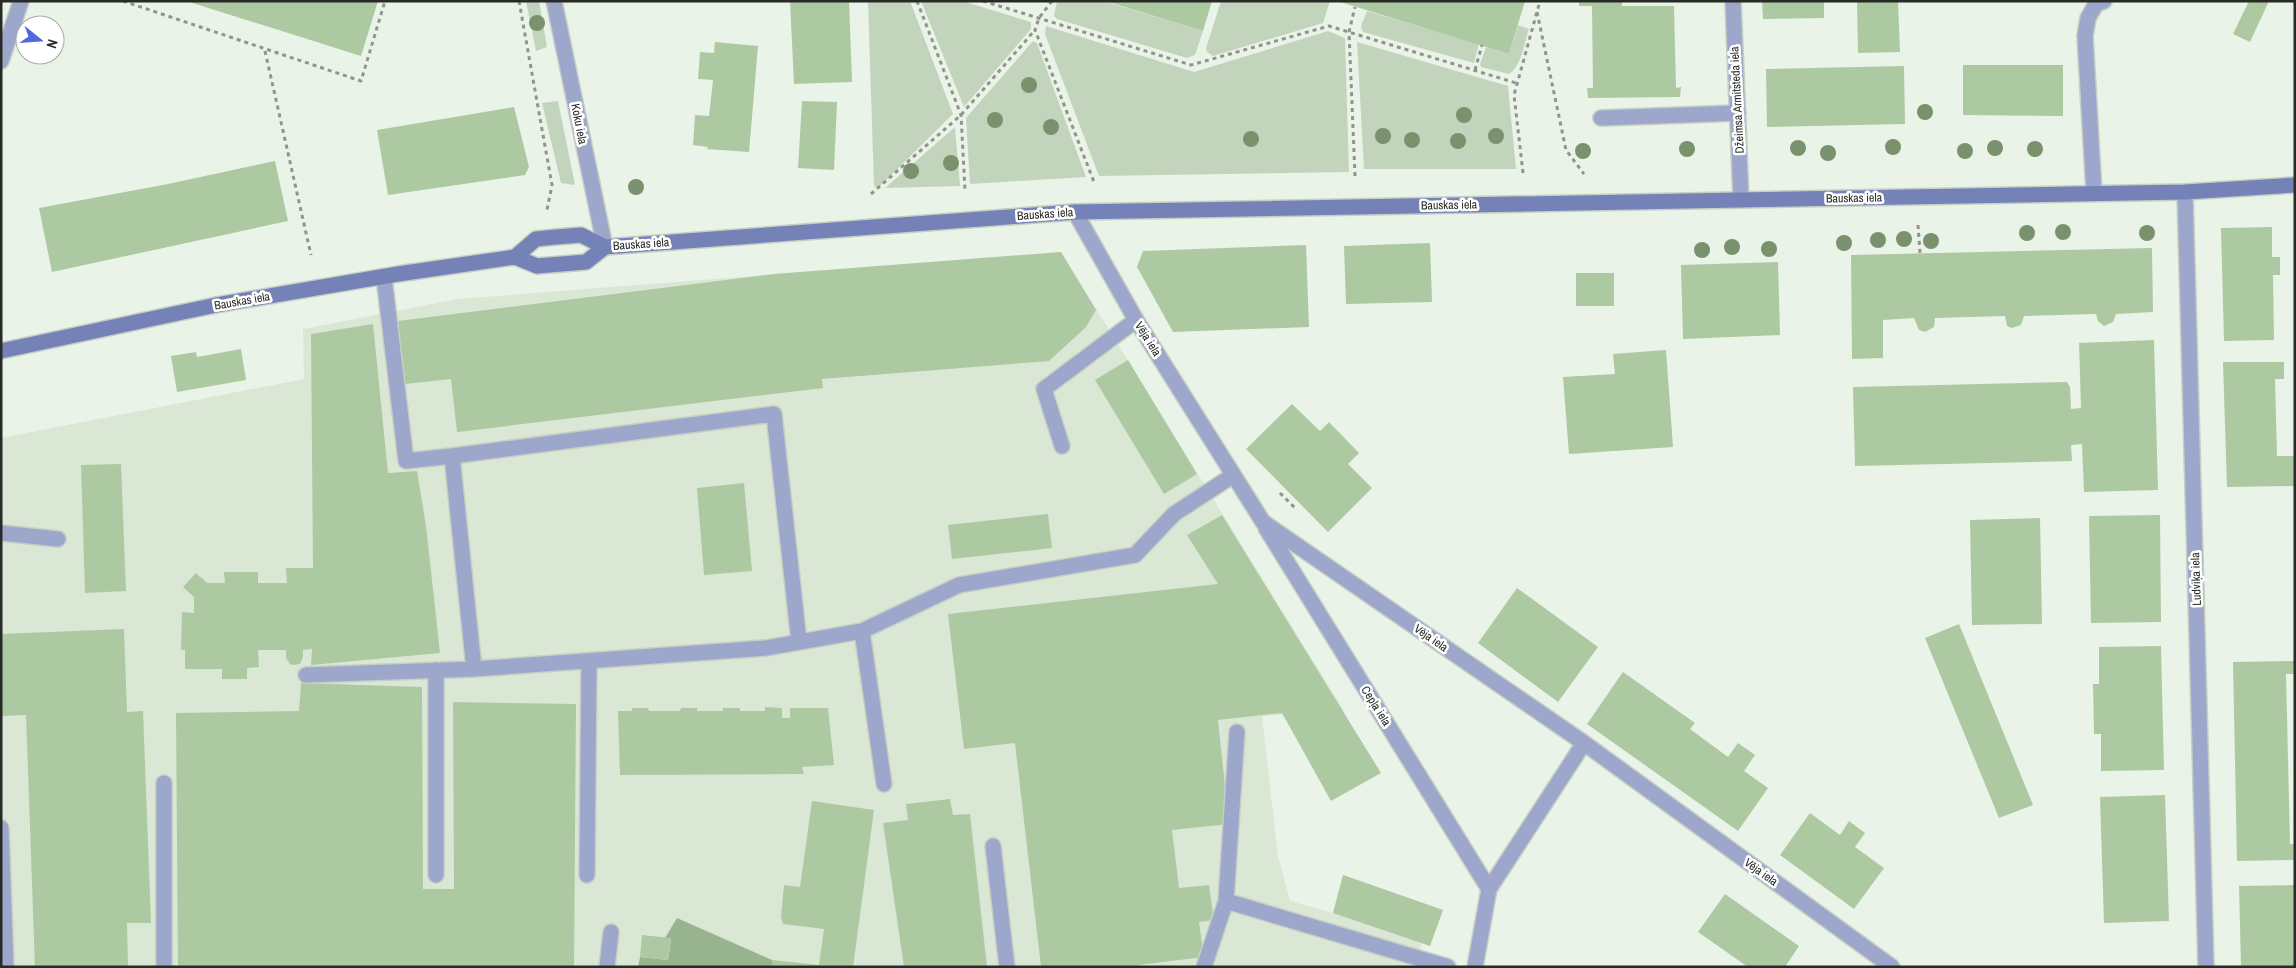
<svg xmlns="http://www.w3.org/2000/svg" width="2296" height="968" font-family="'Archivo Narrow',sans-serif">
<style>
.built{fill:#dae7d5}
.green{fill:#c3d4bd}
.forest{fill:#98b48e}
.building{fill:#adc9a2}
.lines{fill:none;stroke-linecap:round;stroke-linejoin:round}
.lane-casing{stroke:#c7cfc4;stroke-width:18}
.street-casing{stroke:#c7cfc4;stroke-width:18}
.secondary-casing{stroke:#c7cfc4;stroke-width:18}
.path{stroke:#8f958c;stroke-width:3;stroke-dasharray:4 4;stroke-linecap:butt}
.lane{stroke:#9ca7cb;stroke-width:15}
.street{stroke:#9ca7cb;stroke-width:15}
.secondary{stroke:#7482b8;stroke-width:15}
.tree{fill:#79916d}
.labels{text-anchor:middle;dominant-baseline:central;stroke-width:5;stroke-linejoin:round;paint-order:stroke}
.street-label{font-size:12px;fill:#272a25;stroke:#fff}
</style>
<rect width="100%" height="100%" fill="#eaf3e7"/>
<path class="built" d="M1061 252 1344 711 1262 716 1278 856 1290 901 1333 913 1343 875 1443 910 1430 946 1422 943 1414 967H772V960L671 938 668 960 640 957 638 967H1V438L304 379 303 329 458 299Z"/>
<path class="green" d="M526 1H539L547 47 536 51Z
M868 1H910L953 114 878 188 874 186Z
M921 1H962L1031 22V29L964 107Z
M1057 1H1103L1203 31 1195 55 1187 58 1057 19 1054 16Z
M1221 1H1330L1323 23 1213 56 1207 52 1206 48Z
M1367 11 1479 44 1474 63 1363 32 1361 26Z
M1518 25 1529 29C1524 43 1522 65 1509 74L1481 67 1480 64 1486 47 1509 54Z
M1046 26 1194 72 1328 31 1345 38 1349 172 1099 176 1045 34Z
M1033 41 1037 43 1086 177 970 184 966 118Z
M1357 42 1508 86 1516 169H1364Z
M558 101 575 185 561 183 542 103Z
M955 127 960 186 885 188Z"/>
<path class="forest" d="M677 918 772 960V967H638L640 957 668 960 671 939 665 938Z"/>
<path class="building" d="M186 1H378L361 56Z
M790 1H849L852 82 794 84Z
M1105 1H1212L1203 31Z
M1337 1H1525L1509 54Z
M1579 1H1622V6H1674L1676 88 1681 87 1680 97 1588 98 1587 88H1593L1592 6H1579Z
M1762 1H1824V18L1763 19Z
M1857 1H1898L1900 52 1858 53Z
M2249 1H2269L2250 42 2233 34Z
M715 42 758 46 749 152 707 149 708 147 693 145 695 115 709 116 713 80 698 79 700 52 714 53Z
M1963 65H2063V116L1963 115Z
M1904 66 1905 124 1767 127 1766 69Z
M802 101 837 102 834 170 798 168Z
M514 107 529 167 525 175 388 195 377 130Z
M275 161 288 221 52 272 39 208 168 184Z
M2272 227V257H2280V275H2273L2274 340 2224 341 2221 228Z
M1430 243 1432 302 1346 304 1344 246Z
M1306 245 1309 327 1173 332 1137 267 1143 251Z
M2152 248 2153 312 2116 314 2113 322 2104 326 2098 321 2096 314 2024 316 2021 325 2012 328 2007 326 2005 316 1935 318 1934 327 1925 332 1919 330 1914 318 1883 320V358L1852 359 1851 255Z
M1061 252 1096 310 1086 327 1049 361 822 379 823 388 457 432 451 379 405 384 398 321 774 274Z
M1778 262 1780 335 1683 339 1681 265Z
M1576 273H1614V306H1576Z
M373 324 388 473 417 471 426 526 440 653 311 665 312 649 303 650V657L300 664 293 665 290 664 286 658V650H258L259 667 247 668V679H222V669H185V650H181L182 612 194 613V597L183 587 196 573 207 583H225L224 572H258V583H287L286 568H313L311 334Z
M2154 340 2158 490 2084 492 2082 444 2071 445 2072 461 1855 466 1853 387 2067 382 2070 387 2071 409 2081 408 2079 343Z
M241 349 246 380 177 392 171 356 196 352 197 357Z
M1666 350 1673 447 1569 454 1563 377 1615 374 1613 354Z
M1128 360 1197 474 1164 494 1095 380Z
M2223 362H2284V379H2275L2277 456H2295V486L2227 487Z
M1292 404 1320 431 1329 422 1359 453 1348 464 1372 488 1328 532 1246 449Z
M121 464 126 591 85 593 81 465Z
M744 483 752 571 704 575 697 488Z
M1048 514 1052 548 952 559 948 525Z
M1222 515 1381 773 1331 801 1282 713 1218 720 1229 824 1172 830 1179 888 1209 885 1214 920 1199 922 1204 957 1138 965 1139 967H1041L1015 743 964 749 948 614 1218 584 1187 535Z
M2160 515 2161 622 2091 623 2089 516Z
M2040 518 2042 624 1972 625 1970 520Z
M1517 588 1598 647 1558 702 1478 643Z
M1959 624 2033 805 1999 818 1925 638Z
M124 629 127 712 143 711 151 923H127L128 967H35L26 715 2 716 1 634Z
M2161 646 2164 770 2101 771V734H2094L2093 684H2099V647Z
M2295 661V674H2286L2290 844H2295V860L2237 861 2233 662Z
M1623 672 1695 723 1690 729 1728 757 1738 743 1755 755 1744 771 1768 788 1738 831 1587 724Z
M301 683 422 687 423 889H454L453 702 576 704 574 967H178L176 713 299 711Z
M765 707 782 708V718H790V708H828L834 765 802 767 804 774 620 775 618 711H632V708H648L649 711H680L681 708H697V711H723V708H740V711H765Z
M2165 795 2169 921 2104 923 2100 797Z
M950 799 953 815 970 814 987 967H904L883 823 908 820 906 804Z
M812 801 874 810 853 967H772V960L819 965 824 929 783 924 781 917 784 885 800 887Z
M1810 813 1840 835 1849 821 1865 833 1855 847 1884 868 1854 909 1780 855Z
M1343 875 1443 910 1430 946 1333 913Z
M2295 885V967H2241L2239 886Z
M1725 894 1799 946 1785 967H1748L1698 932Z
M642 935 671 938 668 960 640 957Z"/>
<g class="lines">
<defs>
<path id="lane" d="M1 61 21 1
M1601 118 1738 113
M2094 193 2085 36 2088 18 2096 4 2104 1
M384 277 406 461 452 456
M1062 446 1044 389 1136 320
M1 533 58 539
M862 631 884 784
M474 669 452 456 774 414 799 642
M436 670V875
M306 675 474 669 766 648 862 631 959 585 1135 555 1174 514 1232 476
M1237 732 1226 901 1448 967
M164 783V967
M1 828 6 967
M993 846 1007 967
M587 875 589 661
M607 967 611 932
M1204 967 1226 901"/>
<path id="street" d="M554 1 605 247
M1733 1 1741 200
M2185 192 2206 967
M1075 212 1136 320 1263 522 1584 743 1892 967
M1266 528 1489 889
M1475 967 1489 889 1584 743"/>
<path id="secondary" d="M515 257 536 239 556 237 581 235 605 247 1075 212 2185 192 2295 185
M1 351 216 305 398 274 515 257 537 266 586 262 605 247"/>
</defs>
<use href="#lane" class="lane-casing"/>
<use href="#street" class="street-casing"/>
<use href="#secondary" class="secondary-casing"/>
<path class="path" d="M123 1 361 81 385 1
M519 1 552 185 547 210
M917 1 961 115 965 190
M983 1 1191 65 1329 26 1516 83
M1052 1 1039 18 1035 30 1094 182
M1537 12 1566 150 1584 174
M265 51 311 255
M1475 70 1482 45
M1523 173 1514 95 1540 1
M1355 176 1349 32 1355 7
M871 194 961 115 1035 30
M1918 225 1920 253
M1280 493 1295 508"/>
<use href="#lane" class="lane"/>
<use href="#street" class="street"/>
<use href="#secondary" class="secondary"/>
</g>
<g class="tree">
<circle cx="537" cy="23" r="8"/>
<circle cx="1029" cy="85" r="8"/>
<circle cx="1925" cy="112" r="8"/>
<circle cx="1464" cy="115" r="8"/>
<circle cx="995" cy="120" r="8"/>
<circle cx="1051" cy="127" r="8"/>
<circle cx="1383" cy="136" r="8"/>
<circle cx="1496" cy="136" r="8"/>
<circle cx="1251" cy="139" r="8"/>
<circle cx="1412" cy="140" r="8"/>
<circle cx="1458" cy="141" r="8"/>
<circle cx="1893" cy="147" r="8"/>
<circle cx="1798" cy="148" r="8"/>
<circle cx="1995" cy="148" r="8"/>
<circle cx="1687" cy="149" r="8"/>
<circle cx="2035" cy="149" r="8"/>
<circle cx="1583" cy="151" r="8"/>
<circle cx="1965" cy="151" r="8"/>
<circle cx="1828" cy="153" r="8"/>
<circle cx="951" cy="163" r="8"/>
<circle cx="911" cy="171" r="8"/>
<circle cx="636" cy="187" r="8"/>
<circle cx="2063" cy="232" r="8"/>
<circle cx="2027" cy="233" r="8"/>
<circle cx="2147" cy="233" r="8"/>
<circle cx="1904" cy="239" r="8"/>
<circle cx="1878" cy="240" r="8"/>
<circle cx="1931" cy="241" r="8"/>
<circle cx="1844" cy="243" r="8"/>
<circle cx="1732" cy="247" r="8"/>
<circle cx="1769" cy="249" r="8"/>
<circle cx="1702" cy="250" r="8"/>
</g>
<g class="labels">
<g class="street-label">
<text transform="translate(1737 100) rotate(-93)">Džeimsa Armitsteda iela</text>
<text transform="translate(579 124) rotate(79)">Koku iela</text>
<text transform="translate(1854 198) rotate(-1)">Bauskas iela</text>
<text transform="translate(1449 205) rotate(-1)">Bauskas iela</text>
<text transform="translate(1045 214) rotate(-4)">Bauskas iela</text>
<text transform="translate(641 244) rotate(-4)">Bauskas iela</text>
<text transform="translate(242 301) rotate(-10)">Bauskas iela</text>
<text transform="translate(1148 339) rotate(58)">Vēja iela</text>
<text transform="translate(2196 579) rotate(-92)">Ludviķa iela</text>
<text transform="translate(1431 638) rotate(35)">Vēja iela</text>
<text transform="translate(1376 706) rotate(58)">Cepļa iela</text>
<text transform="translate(1761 872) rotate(36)">Vēja iela</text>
</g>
</g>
<rect width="2296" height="968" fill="none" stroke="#272a25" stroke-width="5"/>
<g transform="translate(40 40) rotate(107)"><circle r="24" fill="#ffffff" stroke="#a9aaa8"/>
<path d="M0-4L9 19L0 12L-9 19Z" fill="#5468de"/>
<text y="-8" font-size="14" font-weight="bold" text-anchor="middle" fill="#272a25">N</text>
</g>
</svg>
